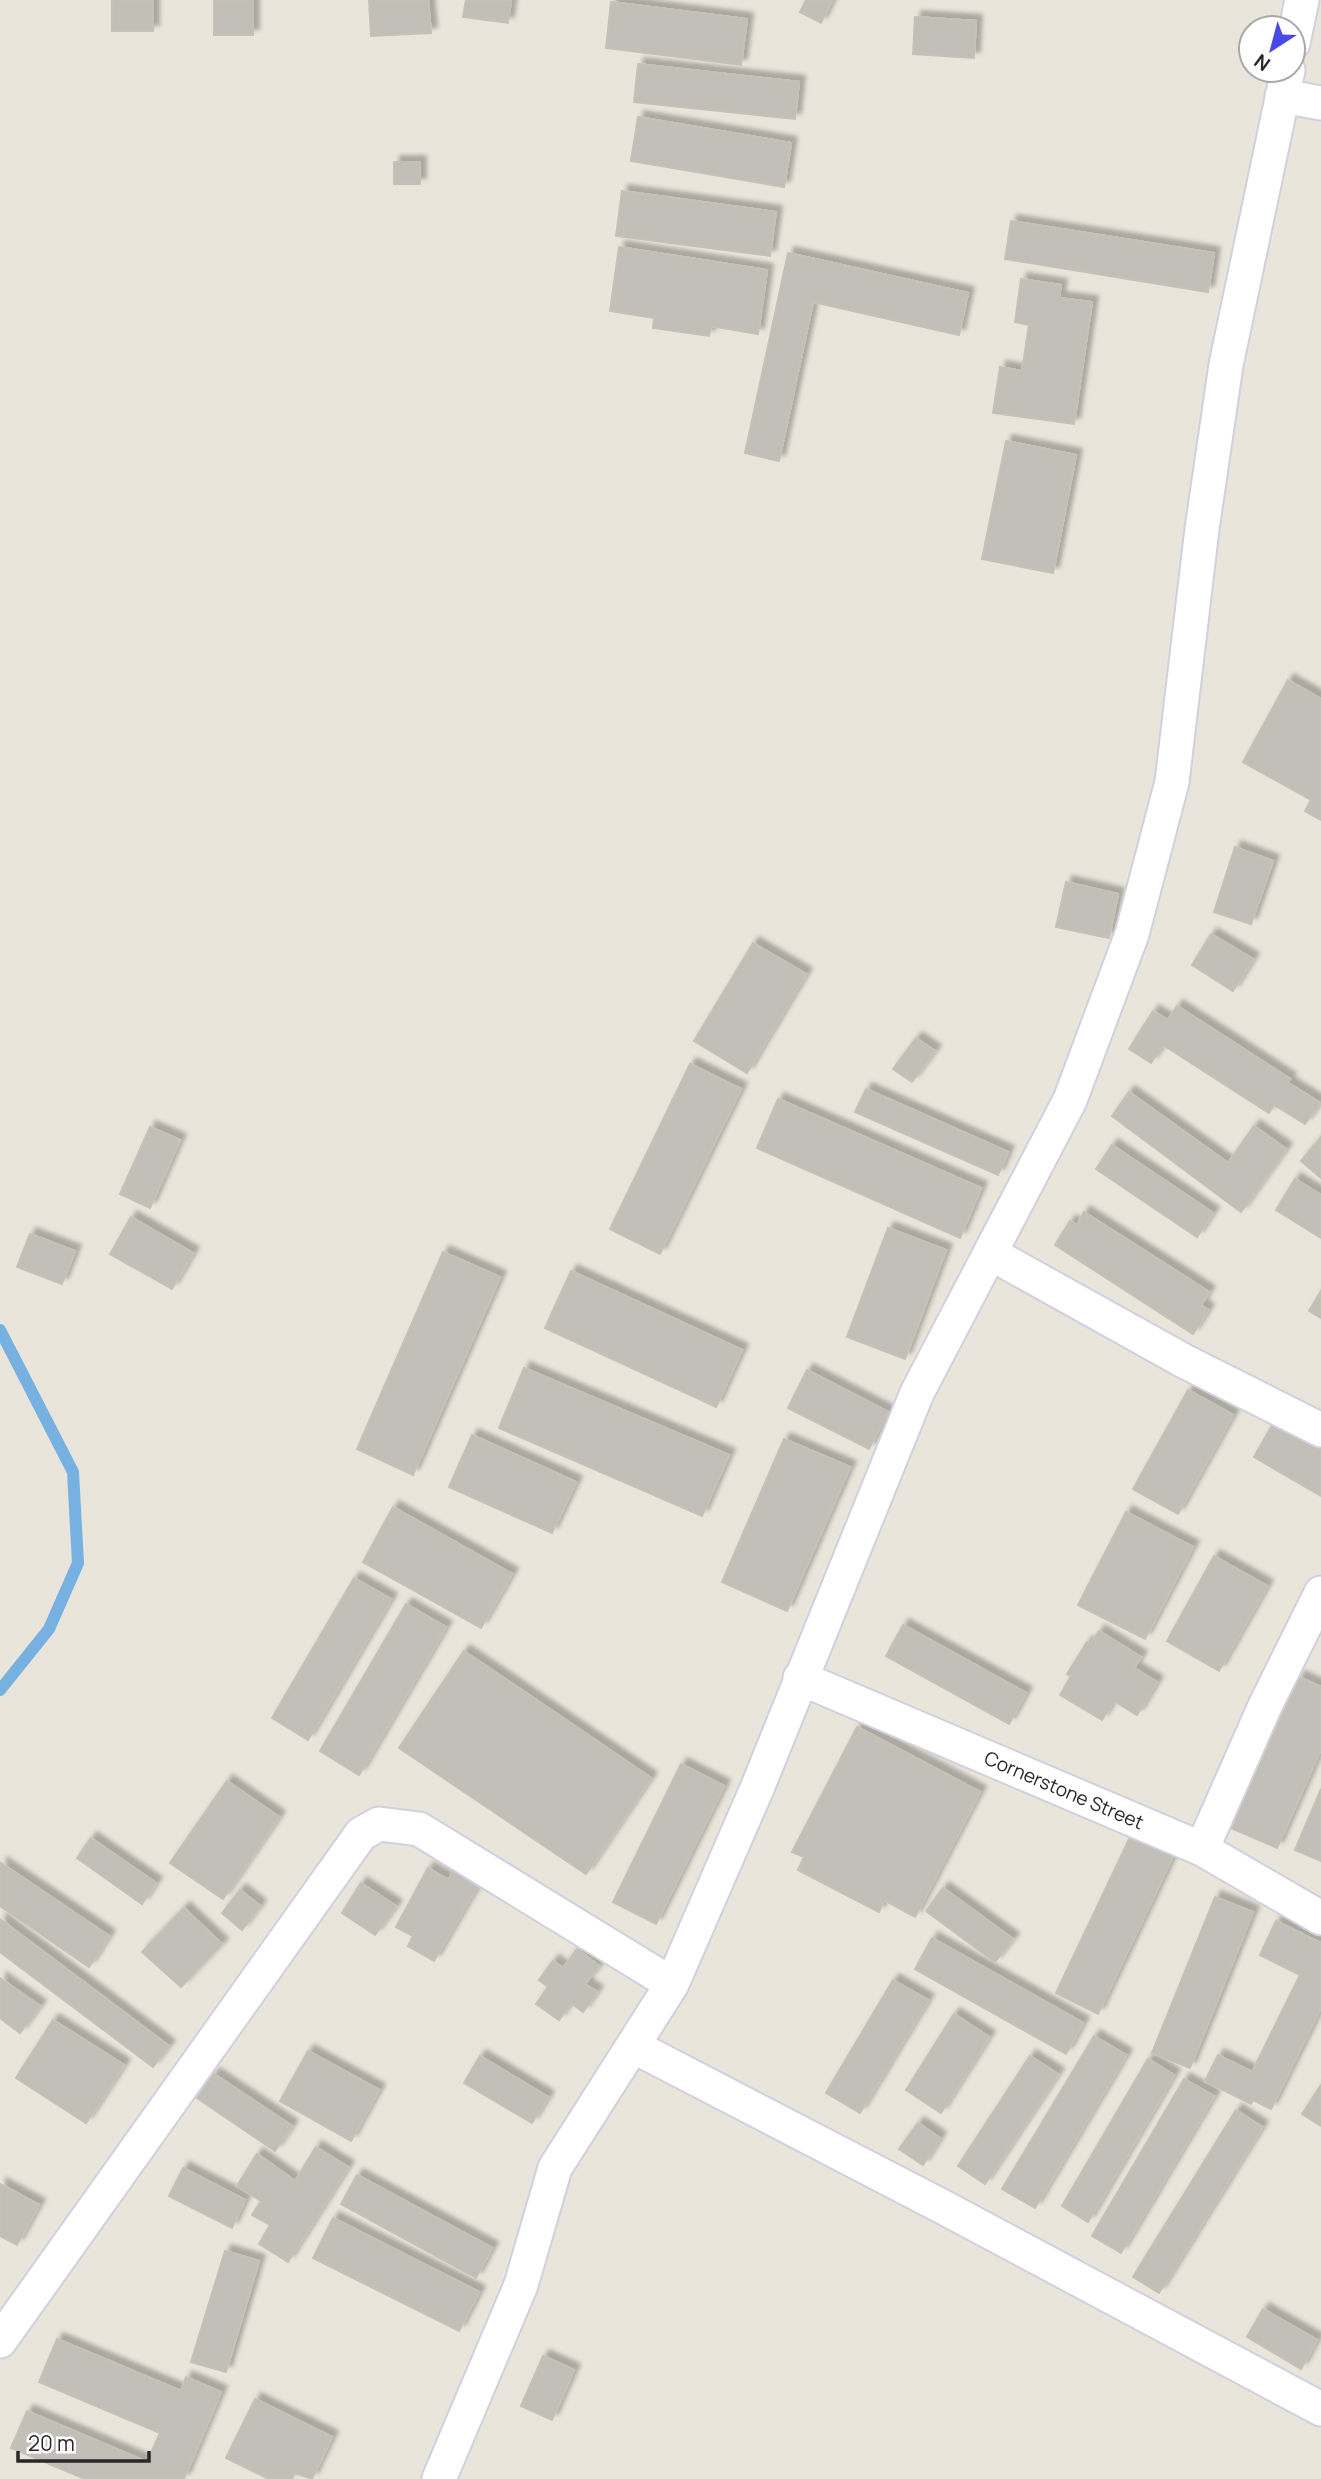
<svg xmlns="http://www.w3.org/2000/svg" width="1321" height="2479" font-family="Manrope,sans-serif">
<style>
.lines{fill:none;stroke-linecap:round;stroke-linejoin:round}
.stream{stroke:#77b1e2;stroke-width:12}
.building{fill:#c1bfb7;stroke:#c4c1b5;stroke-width:2;filter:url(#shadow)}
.street-casing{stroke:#d0d0df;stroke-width:37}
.street{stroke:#fff;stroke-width:33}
.labels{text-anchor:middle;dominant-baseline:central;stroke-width:5;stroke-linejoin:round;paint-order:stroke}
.street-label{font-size:19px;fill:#282828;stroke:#fff}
</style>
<defs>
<filter id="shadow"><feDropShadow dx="6" dy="-6" stdDeviation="2" flood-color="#0004"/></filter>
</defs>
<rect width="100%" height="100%" fill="#e9e5db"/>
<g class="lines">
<path class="stream" d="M0 1330 73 1472 78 1563 49 1629 0 1690"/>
</g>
<path class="building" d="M112 0H153V31H112Z
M214 0H253V35H214Z
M369 0H428L431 33 371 36Z
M466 0H511L508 23 463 17Z
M806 0H832L821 23 800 12Z
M611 2 747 19 741 65 606 48Z
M915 17 976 21 974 58 913 54Z
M638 64 799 82 795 119 634 102Z
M638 117 791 143 784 187 631 161Z
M394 162H420V184H394Z
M622 191 776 212 770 256 616 236Z
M1011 221 1214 253 1208 292 1005 259Z
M619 247 767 270 758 334 711 326 709 336 653 328 654 318 610 311Z
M788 253 968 293 959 335 813 302 779 461 745 453Z
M1021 279 1061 285 1059 298 1092 302 1074 424 993 413 1000 367 1022 371 1029 325 1015 322Z
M1006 441 1076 455 1053 573 982 559Z
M1288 680 1321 699V820L1305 811 1311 800 1243 762Z
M1235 847 1273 861 1251 924 1214 912Z
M1066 882 1118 894 1109 938 1056 927Z
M1211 934 1253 959 1233 991 1192 965Z
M753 943 806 974 747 1073 694 1041Z
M1177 1006 1290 1079 1287 1082 1320 1103 1305 1124 1274 1105 1269 1113 1163 1045 1151 1063 1129 1049 1153 1011 1168 1020Z
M916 1038 935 1051 912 1082 893 1069Z
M690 1064 741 1089 660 1254 610 1229Z
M866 1089 1008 1152 998 1175 855 1112Z
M1129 1092 1228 1163 1254 1126 1286 1149 1241 1212 1112 1116Z
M778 1099 981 1188 960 1238 757 1148Z
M150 1127 180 1140 150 1208 120 1194Z
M1321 1137V1178L1301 1161Z
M1112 1145 1213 1213 1197 1237 1096 1169Z
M1295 1179 1321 1195V1238L1276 1210Z
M1084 1212 1209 1292 1201 1305 1208 1310 1193 1334 1055 1245 1070 1221 1077 1225Z
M131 1217 193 1253 172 1289 110 1254Z
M888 1228 946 1250 905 1359 847 1337Z
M30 1234 75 1251 62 1284 17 1267Z
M443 1252 500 1277 413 1475 357 1449Z
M571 1271 742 1350 716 1407 545 1328Z
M1321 1291V1318L1309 1311Z
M524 1368 729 1455 702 1516 499 1428Z
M807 1370 888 1412 869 1449 788 1408Z
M1188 1390 1233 1415 1178 1514 1133 1489Z
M1274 1422 1321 1450V1496L1254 1457Z
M472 1435 576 1482 552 1533 449 1487Z
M784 1439 850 1467 787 1611 722 1582Z
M393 1507 512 1574 481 1628 363 1562Z
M1126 1512 1193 1547 1145 1639 1078 1605Z
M1214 1556 1267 1586 1219 1671 1167 1641Z
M354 1578 391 1599 308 1740 272 1718Z
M406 1604 446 1627 359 1775 320 1751Z
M903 1625 1026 1693 1009 1724 886 1656Z
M1099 1631 1141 1657 1134 1668 1157 1682 1137 1715 1114 1701 1102 1720 1060 1695 1071 1676 1067 1674 1087 1642 1091 1644Z
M464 1651 651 1778 586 1874 399 1748Z
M1299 1677 1321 1687V1749L1277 1848 1231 1828Z
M857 1727 980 1792 915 1917 884 1900 879 1912 798 1870 804 1857 792 1852Z
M681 1764 724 1786 656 1924 613 1902Z
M227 1781 279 1817 223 1899 170 1863Z
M1321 1789V1861L1295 1850Z
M1131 1835 1173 1856 1098 2014 1056 1993Z
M91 1838 156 1883 142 1904 77 1858Z
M1 1863 109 1936 89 1967 0 1906Z
M428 1868 449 1880 453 1871 478 1885 434 1961 408 1946 413 1936 396 1927Z
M361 1883 396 1906 375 1935 342 1913Z
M943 1888 1013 1939 995 1962 926 1911Z
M240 1890 260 1906 242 1930 222 1913Z
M1215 1897 1253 1912 1190 2068 1152 2053Z
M184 1908 222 1944 181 1987 142 1952Z
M0 1919 169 2046 153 2067 0 1952Z
M1276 1921 1321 1943V2007L1271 2109 1253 2100 1251 2104 1205 2081 1218 2055 1252 2072 1300 1975 1260 1955Z
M932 1938 1083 2023 1066 2054 915 1969Z
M577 1949 599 1966 585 1984 597 1992 583 2012 571 2003 559 2020 536 2004 548 1987 539 1980 553 1961 563 1968Z
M0 1978 40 2006 20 2033 0 2018Z
M893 1980 928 2000 860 2113 826 2093Z
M954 2014 989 2037 941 2113 906 2090Z
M53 2020 124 2065 86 2123 16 2078Z
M1094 2036 1126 2055 1035 2208 1002 2189Z
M308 2051 379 2090 351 2141 280 2101Z
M480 2056 548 2097 532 2123 464 2083Z
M1030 2056 1058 2074 985 2184 958 2166Z
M1148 2059 1174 2075 1088 2222 1062 2206Z
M214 2074 292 2126 275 2151 197 2098Z
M1184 2079 1214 2096 1121 2253 1092 2236Z
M1321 2085V2126L1302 2114Z
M1236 2110 1262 2127 1159 2293 1133 2277Z
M918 2123 940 2138 923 2165 899 2149Z
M316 2147 348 2167 288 2262 259 2244 270 2225 252 2215 261 2201 237 2186 257 2154 295 2181Z
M183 2168 245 2200 232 2228 169 2196Z
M357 2175 492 2248 476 2278 341 2204Z
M0 2184 39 2205 17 2245 0 2236Z
M333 2218 479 2292 459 2331 313 2258Z
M225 2251 259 2261 226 2372 191 2362Z
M1263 2309 1317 2340 1301 2369 1247 2337Z
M57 2339 181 2391 186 2377 221 2392 184 2479H85L11 2448 27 2411 147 2462 160 2433 39 2382Z
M543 2356 574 2370 552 2420 521 2406Z
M255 2399 332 2437 312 2479 295 2473 292 2479H269L226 2458Z"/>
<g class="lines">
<defs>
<path id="street" d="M1293 43 1302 0
M1282 96 1321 103
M990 1253 1184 1361 1321 1430
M800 1678 1202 1849 1321 1918
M1202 1849 1265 1706 1321 1593
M633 2046 945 2208 1321 2409
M0 2341 361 1834 379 1824 419 1829 672 1984
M439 2479 521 2285 555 2168 672 1984 758 1786 917 1393 1070 1100 1132 934 1172 782 1202 529 1226 365 1288 70"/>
</defs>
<use href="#street" class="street-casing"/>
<use href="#street" class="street"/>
</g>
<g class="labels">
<g class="street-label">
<text transform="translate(1064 1790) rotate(23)">Cornerstone Street</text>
</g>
</g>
<g transform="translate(1272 49) rotate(216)"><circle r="33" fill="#ffffff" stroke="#a9a9a9" stroke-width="2"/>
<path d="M0-5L12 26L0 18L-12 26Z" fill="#4949e7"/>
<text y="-10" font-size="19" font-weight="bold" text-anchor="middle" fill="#282828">N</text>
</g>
<path d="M18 2451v10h131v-10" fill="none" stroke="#282828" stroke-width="3.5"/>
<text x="28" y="2451" font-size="21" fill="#282828" stroke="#ffffff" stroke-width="5" paint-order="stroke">20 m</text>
</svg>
